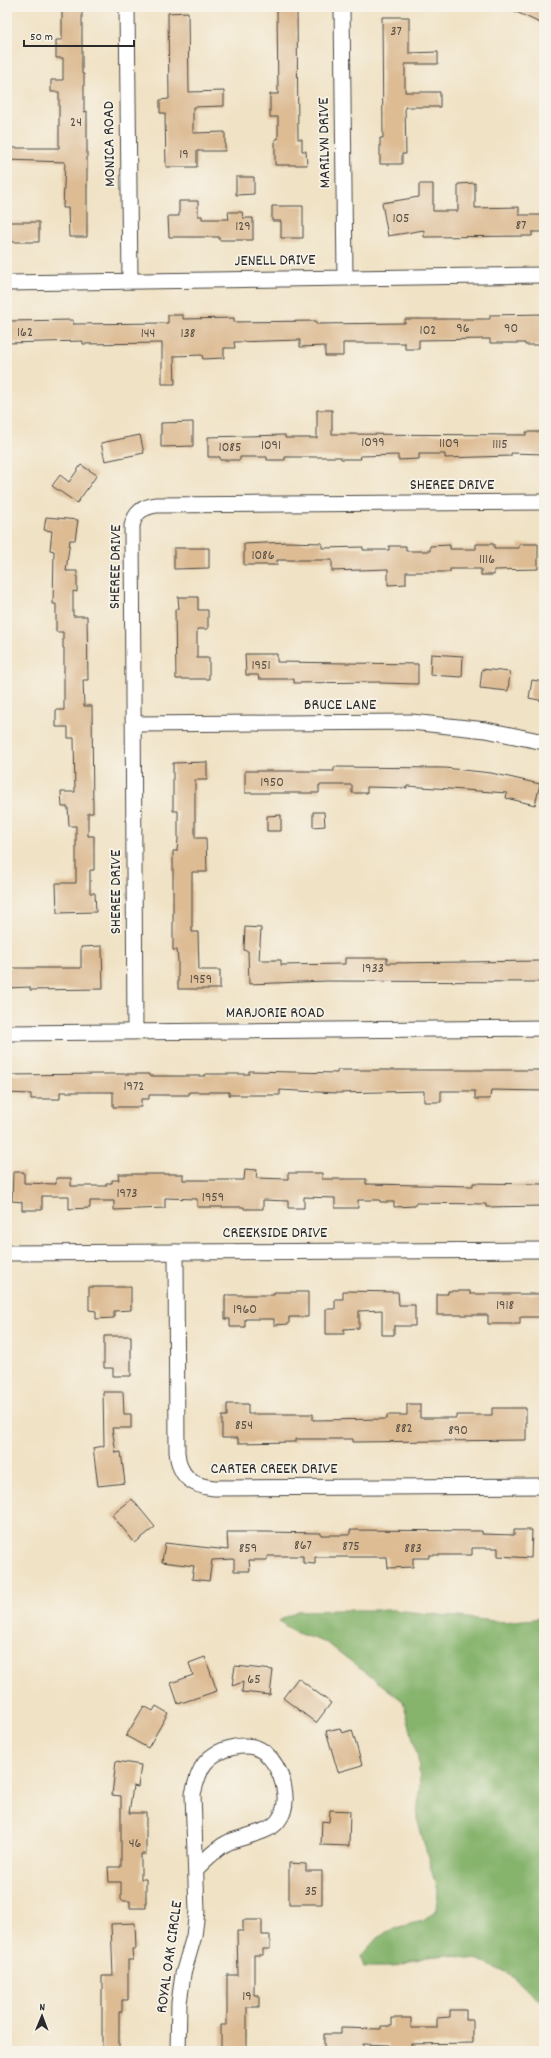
<svg xmlns="http://www.w3.org/2000/svg" width="551" height="2058" font-family="Dekko,sans-serif">
<style>
.forest{fill:#86b46d;stroke:#58704c}
.building{fill:#ddbc94}
.lines{fill:none;stroke-linecap:round;stroke-linejoin:round}
.street-casing{stroke:#494642;stroke-width:17}
.street{stroke:#fff;stroke-width:15}
.labels{text-anchor:middle;dominant-baseline:central;stroke-width:3.5;stroke-linejoin:round;paint-order:stroke}
.number-label{font-size:14px;fill:#584f45}
.street-label{font-size:16px;fill:#2b2b2b;stroke:#f7f3e8}
</style>
<rect width="100%" height="100%" fill="#f7f3e8"/>
<filter id="ink" filterUnits="userSpaceOnUse"><feTurbulence type="fractalNoise" baseFrequency=".025" numOctaves="2"/><feDisplacementMap in="SourceGraphic" scale="8" xChannelSelector="R" yChannelSelector="G"/><feConvolveMatrix kernelMatrix="1 2 1 2 8 2 1 2 1" color-interpolation-filters="sRGB"/></filter>
<filter id="wash" filterUnits="userSpaceOnUse"><feTurbulence type="fractalNoise" baseFrequency=".012" numOctaves="4" result="noise"/><feDisplacementMap in="SourceGraphic" scale="16" xChannelSelector="R" yChannelSelector="G"/><feGaussianBlur stdDeviation="0.9" result="paint"/><feColorMatrix in="noise" values="0 0 0 0 0 0 0 0 0 0 0 0 0 0 0 0 0 1.4 0 .05"/><feComposite in="paint" operator="in"/></filter>
<g filter="url(#wash)">
<rect width="100%" height="100%" fill="#f0e2c5"/>
<path class="forest" d="M340 1610H394L504 1622 544 1618V2002L538 1999 513 1977 479 1960 449 1955 426 1957 394 1967H364L361 1956 377 1938 395 1928 423 1921 436 1912 437 1890 417 1818 420 1783 418 1758 403 1701 327 1643 294 1632 279 1621 297 1611Z"/>
<g id="blocks">
<path class="building" d="M62 7H82V74H84V112L87 111V237H69L68 208H63L65 162 7 160V148H59V92H51V80H63V58H56V40H62Z
M506 7H544V25Z
M297 8 298 139H302V151H306L307 165H275V139H278V117H270V94H278L277 9Z
M188 12 189 92 224 91V106L193 107V133L225 132V151H197V167H166L165 113H160V100L169 99 168 13Z
M382 17H409V53L438 52V64H405V92H440V107H405L406 154H402V164H380V138H383Z
M236 177H254V194L236 195Z
M475 183V208L519 207V215H544V232H532V236L424 237V230L388 236 382 203 419 197V184H433V211H458V184Z
M179 201H198V216H202V219H229L228 212H242L243 218H253V240H219V237H169L168 216H179Z
M272 206H303V238H281V221H272Z
M7 222H39V242H7Z
M544 314V345H525V343H490V339L419 340V349H405V343H343V356H325V346L300 347V340L234 342 235 348H224V358L203 359 202 355 174 356 175 384H162V343L83 344V341L7 343V321L73 320V324L168 323V315H183V319L234 318V322L316 321V324L405 323V319H490V315Z
M317 410H332V434L526 435V432H544V454L511 453V456L445 458V454H419V459L398 460V455L360 456 361 459H341V457H285V460H267V457H240V460H220V457H208V437L285 435V438H317Z
M193 422V446L161 447V423Z
M140 435 144 453 105 461 101 443Z
M81 465 97 475 77 503 52 486 60 475 69 482Z
M46 517 78 520 75 540H70L66 571H77V592L73 591V616H87L88 680H83L84 706H92L93 813H88V836H94V870H90V893H95L96 912 57 913 56 883H76V826H69L68 807H62L61 792H75L74 738H68V727H56V710H64V648H63V632H56V604H53L54 551 50 550 52 531 44 530Z
M288 542 322 543V548L363 547V550H389V546H406V551H430V546L450 545V549H476V544H494V548H519V544H538V569L494 570V575H481V569H450V572H406V584L388 585V569L332 571V560H277V565H244V544Z
M174 548H209V568L174 569Z
M178 597H198V610H208V629H197V658H209V679H176L175 609H179Z
M245 654H277V662L418 664V684L380 683V682L294 683V679H259L258 675H246Z
M431 654 463 656 462 677 430 675Z
M482 669 510 672 508 691 480 688Z
M532 680 544 682V701L529 698Z
M207 762V780H195V838H206L207 872H192V932H198L199 970H220V989H178V960L177 950H173V851H177L178 838V811H173V763Z
M334 767 445 768 491 773 540 784 535 805 506 798 507 793 407 786V788L367 787V793H352V785H319V793H245V771H334Z
M313 812H324L325 826 313 827Z
M281 815V831H267V816Z
M245 927 261 928 259 960H281V965L345 964V958H387V963L542 961V982L327 981 249 984 248 951 244 950Z
M102 946 103 989 30 990V987L7 988V968H81V947Z
M337 1070H544V1091L491 1090 490 1099H475V1091H441V1102H424V1091L337 1093 280 1090V1095H229V1092H189V1095H149V1099H141V1107H113V1092H60V1099H31V1094L7 1093V1075L103 1074H149V1076H205V1074H249V1071L337 1073Z
M245 1169 257 1170 256 1178 288 1179V1173H322V1179H366V1184L473 1186V1183L544 1184V1206L486 1207V1204L415 1203V1206L394 1207V1202H380V1200H358V1208H335V1198L304 1197V1208H288V1201L263 1200V1209H244V1207H197V1199L165 1198V1208L114 1210V1201H90V1208L69 1209V1196H42V1210H22V1202L12 1201 13 1172H24V1183L56 1184V1178H71V1186H106V1183H112V1180H119L118 1174H183V1180H244Z
M89 1287H131V1310L114 1311V1318L96 1319V1311L89 1310Z
M343 1291 398 1292 399 1305H415V1326H394V1335H382V1310L359 1311V1328L344 1329V1334H326V1309H335V1299H343Z
M448 1291H470V1294H544V1317H520V1324H488V1315H437V1294H448Z
M274 1292H308V1317H289V1324L274 1325V1319H245V1327H230V1319H225V1295H274Z
M104 1336H131V1376H113V1368H104Z
M103 1392H123L124 1414H131V1428H112L116 1453 121 1452 125 1483 98 1486 93 1448 104 1446Z
M227 1404H248V1414H313V1420L387 1419V1415H407V1404H420V1418H456V1415H492V1408H526V1440L353 1442V1439H296V1442L238 1443V1438H222V1416H227Z
M132 1499 155 1527 135 1543 112 1515Z
M350 1530 482 1531V1534L514 1535V1530H532L531 1558 498 1556V1548H472V1555H429V1558H413V1567L388 1568 387 1557H315V1564L303 1563V1556H267V1560H249L250 1571H234V1559L212 1560 209 1581 192 1579 194 1566 162 1562 165 1543 228 1550 227 1532H266L321 1533V1535H350Z
M205 1657 217 1691 178 1704 171 1683 193 1675 189 1663Z
M235 1666 273 1670 270 1695 242 1692 243 1682 232 1686Z
M298 1678 331 1703 316 1723 283 1698Z
M144 1706 153 1711 156 1706 168 1713 148 1748 126 1736Z
M340 1728 342 1733 352 1730 362 1765 338 1772 326 1731Z
M116 1761 141 1765 138 1787 133 1786 129 1813H146V1854H141V1879H146V1908H130V1901H121V1882H109L108 1867H121V1796L112 1795Z
M330 1810 350 1811 349 1846 321 1845 322 1821 329 1822Z
M289 1863 306 1864V1871H322V1904H289Z
M243 1920H262V1935H270V1949H263V1955H254V1995H259V2007H247V2051H230V2047H221V2025H227V1975H238L237 1931H243Z
M135 1923 136 1949H132L133 1960H128V2000H122V2012H119V2051H102V1976H113L111 1924Z
M450 2010H466V2020H473V2043L411 2044V2049H389V2045L363 2044V2051H324V2034H341V2028L381 2029V2026H392V2018H411V2028H437V2018L450 2017Z"/>
</g>
</g>
<g filter="url(#ink)">
<use href="#blocks" fill-opacity="0" stroke="#494642" stroke-width="1"/>
<g class="lines">
<defs>
<path id="street" d="M127 7 130 281
M342 7 345 278
M7 283 544 275
M133 724 411 722 486 730 544 742
M135 1032 132 526C135 512 143 507 156 505L544 502
M7 1033 544 1028
M176 1252 177 1452C179 1476 191 1486 214 1488L544 1486
M7 1253 544 1250
M178 2051 179 2003 183 1974 194 1936 197 1911 193 1794C196 1783 198 1772 205 1763 217 1748 248 1740 264 1752 282 1767 293 1802 278 1821 268 1834 241 1836 227 1843 216 1848 206 1860 197 1868"/>
</defs>
<use href="#street" class="street-casing"/>
<use href="#street" class="street"/>
</g>
</g>
<g class="labels">
<g class="number-label">
<text x="396" y="32">37</text>
<text x="76" y="123">24</text>
<text x="184" y="155">19</text>
<text x="401" y="219">105</text>
<text x="521" y="226">87</text>
<text x="243" y="227">129</text>
<text x="463" y="329">96</text>
<text x="511" y="329">90</text>
<text x="428" y="331">102</text>
<text x="25" y="333">162</text>
<text x="148" y="334">144</text>
<text x="188" y="334">138</text>
<text x="373" y="443">1099</text>
<text x="449" y="444">1109</text>
<text x="500" y="445">1115</text>
<text x="271" y="446">1091</text>
<text x="230" y="448">1085</text>
<text x="263" y="556">1086</text>
<text x="487" y="560">1116</text>
<text x="261" y="666">1951</text>
<text x="272" y="783">1950</text>
<text x="373" y="969">1933</text>
<text x="201" y="980">1959</text>
<text x="134" y="1087">1972</text>
<text x="127" y="1194">1973</text>
<text x="213" y="1198">1959</text>
<text x="505" y="1306">1918</text>
<text x="245" y="1310">1960</text>
<text x="244" y="1426">854</text>
<text x="404" y="1429">882</text>
<text x="458" y="1431">890</text>
<text x="303" y="1546">867</text>
<text x="351" y="1547">875</text>
<text x="248" y="1549">859</text>
<text x="413" y="1549">883</text>
<text x="254" y="1680">65</text>
<text x="135" y="1844">46</text>
<text x="311" y="1892">35</text>
<text x="247" y="1997">19</text>
</g>
<g class="street-label">
<text transform="translate(325 143) rotate(-91)">MARILYN DRIVE</text>
<text transform="translate(110 144) rotate(-91)">MONICA ROAD</text>
<text transform="translate(275 261) rotate(-1)">JENELL DRIVE</text>
<text x="452" y="485">SHEREE DRIVE</text>
<text transform="translate(116 567) rotate(-89)">SHEREE DRIVE</text>
<text x="340" y="705">BRUCE LANE</text>
<text transform="translate(116 892) rotate(-90)">SHEREE DRIVE</text>
<text x="275" y="1013">MARJORIE ROAD</text>
<text x="275" y="1233">CREEKSIDE DRIVE</text>
<text x="274" y="1469">CARTER CREEK DRIVE</text>
<text transform="translate(170 1957) rotate(-82)">ROYAL OAK CIRCLE</text>
</g>
</g>
<rect width="551" height="2058" fill="none" stroke="#f7f3e8" stroke-width="24"/>
<g transform="translate(42 2016) rotate(1)" stroke="#f7f3e8" stroke-width="3" paint-order="stroke">
<path d="M0-3L7 15L0 10L-7 15Z" fill="#2b2b2b"/>
<text y="-6" font-size="11" font-weight="bold" text-anchor="middle" fill="#2b2b2b">N</text>
</g>
<path d="M24 40v6h110v-6" fill="none" stroke="#2b2b2b" stroke-width="2"/>
<text x="30" y="40" font-size="12" fill="#2b2b2b" stroke="#f7f3e8" stroke-width="3" paint-order="stroke">50 m</text>
</svg>
